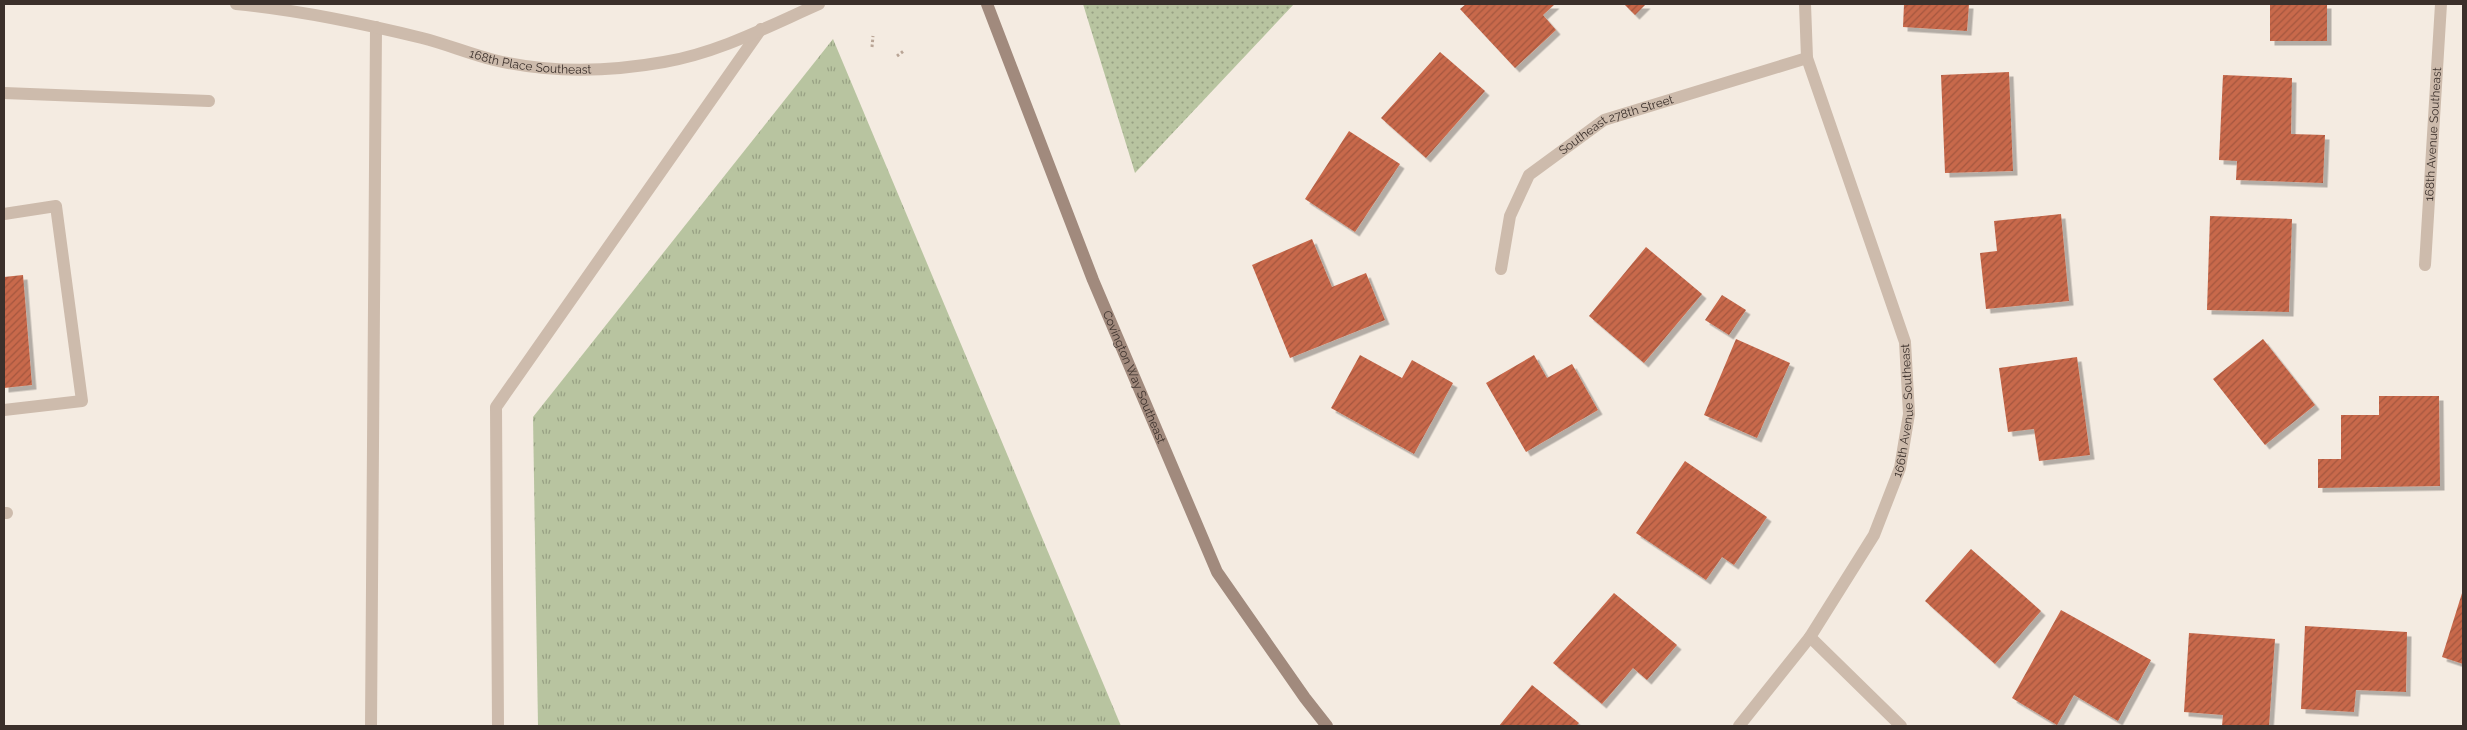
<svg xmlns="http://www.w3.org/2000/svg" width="2467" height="730" font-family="Raleway,sans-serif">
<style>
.grass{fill:url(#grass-tufts)}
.park{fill:url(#park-dots)}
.building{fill:url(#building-hatch);filter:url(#shadow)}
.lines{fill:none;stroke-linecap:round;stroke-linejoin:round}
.path{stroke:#b9a596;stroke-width:3;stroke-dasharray:2.5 2.5;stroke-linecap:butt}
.lane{stroke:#cdbbac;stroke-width:12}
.street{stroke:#cdbbac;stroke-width:12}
.secondary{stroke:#a18a7d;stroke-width:12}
.labels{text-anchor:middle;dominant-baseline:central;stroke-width:4;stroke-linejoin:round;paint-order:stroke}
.street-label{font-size:12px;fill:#3b302b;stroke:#fbf5ee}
</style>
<defs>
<pattern id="grass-tufts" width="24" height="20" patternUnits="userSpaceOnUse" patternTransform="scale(1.25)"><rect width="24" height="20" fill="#b8c4a0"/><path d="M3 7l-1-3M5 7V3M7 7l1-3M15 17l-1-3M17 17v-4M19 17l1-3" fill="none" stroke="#97a083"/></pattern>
<pattern id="park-dots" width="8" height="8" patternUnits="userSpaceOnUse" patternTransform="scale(1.25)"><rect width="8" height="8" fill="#b8c4a0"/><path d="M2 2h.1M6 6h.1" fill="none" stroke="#97a083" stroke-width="1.8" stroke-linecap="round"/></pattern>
<pattern id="building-hatch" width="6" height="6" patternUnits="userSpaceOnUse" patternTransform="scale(1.25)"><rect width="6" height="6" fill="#c8694b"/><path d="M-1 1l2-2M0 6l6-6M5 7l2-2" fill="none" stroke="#a4573f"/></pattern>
<filter id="shadow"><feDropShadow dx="4.5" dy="4.5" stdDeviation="0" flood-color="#0004"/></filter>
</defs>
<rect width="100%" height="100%" fill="#f4ebe1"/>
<path class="grass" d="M833 39 1121 726H538L533 417Z"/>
<path class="park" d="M1083 4H1294L1135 173Z"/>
<path class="building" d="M1466 4H1555L1543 15 1556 30 1515 68 1460 9Z
M1624 4H1646L1635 15Z
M1904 4H1969L1967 31 1903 27Z
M2270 4H2327V41H2270Z
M1440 52 1485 91 1426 158 1381 118Z
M2009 72 2013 171 1945 173 1941 75Z
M2223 75 2292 78 2291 134 2325 135 2323 183 2236 180 2237 161 2219 160Z
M1349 131 1400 164 1355 232 1305 199Z
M2061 214 2069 301 1986 309 1980 253 1997 251 1994 221Z
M2210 216 2292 219 2289 312 2207 310Z
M1312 239 1332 287 1366 273 1385 320 1290 358 1252 265Z
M1646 247 1702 294 1644 363 1589 316Z
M23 275 32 385 4 388V277Z
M1722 295 1746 310 1729 335 1705 320Z
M1736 339 1790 363 1757 438 1704 415Z
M2263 339 2315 405 2265 445 2213 379Z
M1360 355 1402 378 1412 360 1453 383 1414 454 1331 408Z
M1534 355 1547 378 1572 364 1598 410 1526 452 1486 383Z
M2077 357 2090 455 2039 461 2034 429 2008 432 1999 368Z
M2379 396H2439L2440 486 2318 488V459H2341V415H2379Z
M1685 461 1767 517 1734 565 1722 557 1706 580 1636 533Z
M1971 549 2041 611 1995 664 1925 601Z
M2463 590V664L2442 657Z
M1614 593 1677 645 1647 680 1633 668 1602 704 1553 663Z
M2061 610 2151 660 2118 721 2074 695 2057 725 2012 698Z
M2305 626 2407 632 2406 692 2356 690 2354 712 2301 709Z
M2189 633 2275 639 2269 726H2222L2223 715 2184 712Z
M1532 685 1579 723 1576 726H1499Z"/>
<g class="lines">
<path class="path" d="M872 47 873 36
M897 56 905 50"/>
<path class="lane" d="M4 93 209 101
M4 214 56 206 82 401 4 410
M4 513H7
M371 726 376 27
M498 726 496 407 761 29"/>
<g class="street">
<path id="s1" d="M236 4C298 10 361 23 422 38 446 44 470 54 494 60 549 73 608 72 664 62 718 53 769 26 819 4"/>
<path id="s2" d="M2425 265 2441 4"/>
<path id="s3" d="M1501 269 1510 216 1529 175 1604 120 1807 58"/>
<path d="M1810 637 1901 726"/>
<path id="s4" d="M1739 726 1810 637 1874 535 1900 468 1909 414 1905 342 1807 58 1805 4"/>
</g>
<path class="secondary" id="s5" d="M987 4 1093 280 1217 572 1305 698 1327 726"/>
</g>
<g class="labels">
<g class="street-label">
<text stroke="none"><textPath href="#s1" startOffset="301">168th Place Southeast</textPath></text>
<text stroke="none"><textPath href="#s3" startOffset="201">Southeast 278th Street</textPath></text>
<text stroke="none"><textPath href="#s2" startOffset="131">168th Avenue Southeast</textPath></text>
<text stroke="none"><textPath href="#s5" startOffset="401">Covington Way Southeast</textPath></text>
<text stroke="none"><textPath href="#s4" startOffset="364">166th Avenue Southeast</textPath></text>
</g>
</g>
<rect width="2467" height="730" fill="none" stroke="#3b302b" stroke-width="10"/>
</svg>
